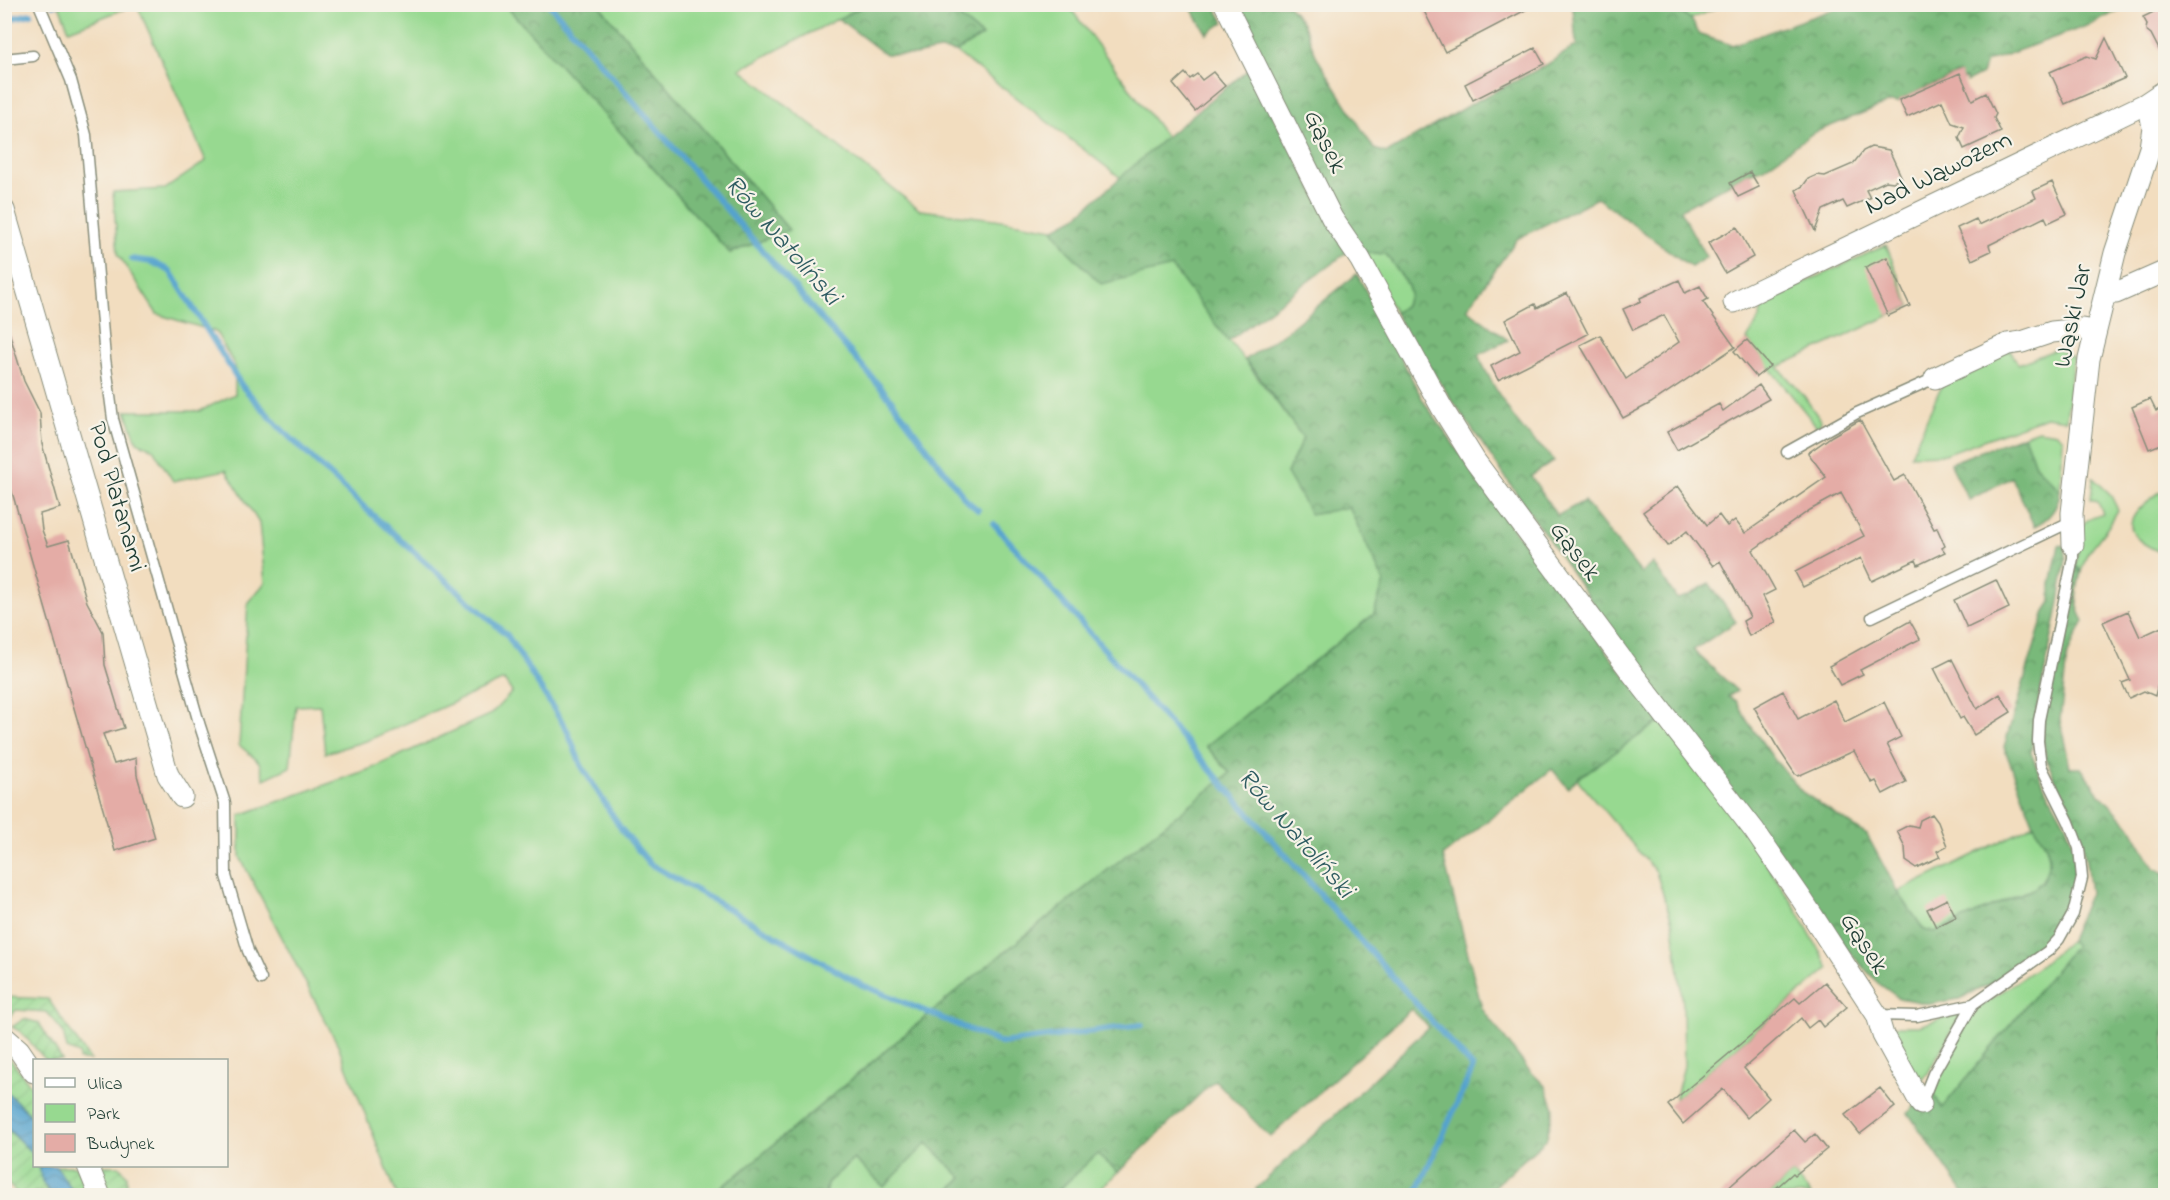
<svg xmlns="http://www.w3.org/2000/svg" width="2170" height="1200" font-family="'Indie Flower',sans-serif">
<style>
.green{fill:#97d990;stroke:#5b8b62;stroke-width:1.5}
.forest{fill:url(#forest-crowns);stroke:#4c7b57;stroke-width:1.5}
.garden{fill:url(#garden-furrows);stroke:#5b8b62;stroke-width:1.5}
.water{fill:url(#water-waves);stroke:#3a7081;stroke-width:1.5}
.lines{fill:none;stroke-linecap:round;stroke-linejoin:round}
.stream{stroke:#55a3ce;stroke-width:6}
.building{fill:#e4aca6}
.service-casing{stroke:#888d7a;stroke-width:13}
.minor-casing{stroke:#888d7a;stroke-width:23}
.service{stroke:#fff;stroke-width:10}
.minor{stroke:#fff;stroke-width:21}
.labels{text-anchor:middle;dominant-baseline:central;stroke-width:4.5;stroke-linejoin:round;paint-order:stroke}
.street-label{font-size:26px;fill:#1f3d34;stroke:#f7f3e8}
.water-label{font-size:27px;font-style:italic;fill:#2f5c62;stroke:#f7f3e8}
</style>
<defs>
<pattern id="forest-crowns" width="20" height="18" patternUnits="userSpaceOnUse" patternTransform="scale(1.5)"><rect width="20" height="18" fill="#79b97a"/><path d="M2 6a3 3 0 1 1 6 0M12 15a3 3 0 1 1 6 0" fill="none" stroke="#639865"/></pattern>
<pattern id="garden-furrows" width="10" height="10" patternUnits="userSpaceOnUse" patternTransform="scale(1.5)"><rect width="10" height="10" fill="#97d990"/><path d="M-1 1l2-2M0 10L10 0M9 11l2-2" fill="none" stroke="#82bb7d"/></pattern>
<pattern id="water-waves" width="16" height="10" patternUnits="userSpaceOnUse" patternTransform="scale(1.5)"><rect width="16" height="10" fill="#55a3ce"/><path d="M0 5q4-4 8 0t8 0" fill="none" stroke="#4686a8"/></pattern>
</defs>
<rect width="100%" height="100%" fill="#f7f3e8"/>
<filter id="ink" filterUnits="userSpaceOnUse"><feTurbulence type="fractalNoise" baseFrequency=".0167" numOctaves="2"/><feDisplacementMap in="SourceGraphic" scale="12" xChannelSelector="R" yChannelSelector="G"/><feConvolveMatrix kernelMatrix="1 2 1 2 8 2 1 2 1" color-interpolation-filters="sRGB"/></filter>
<filter id="wash" filterUnits="userSpaceOnUse"><feTurbulence type="fractalNoise" baseFrequency=".008" numOctaves="4" result="noise"/><feDisplacementMap in="SourceGraphic" scale="24" xChannelSelector="R" yChannelSelector="G"/><feGaussianBlur stdDeviation="1.35" result="paint"/><feColorMatrix in="noise" values="0 0 0 0 0 0 0 0 0 0 0 0 0 0 0 0 0 1.4 0 .05"/><feComposite in="paint" operator="in"/></filter>
<g filter="url(#wash)">
<rect width="100%" height="100%" fill="#f2ddbf"/>
<path class="green" d="M59 5H135L69 30Z
M137 5H505L730 253 788 229 599 5H865L740 69 920 210 995 219 1053 229 1067 250 1101 283 1172 267C1216 324 1261 380 1303 438L1287 473 1349 507 1384 582 1374 614 1206 746 1230 773 977 974 734 1178 708 1195H397L338 1045 240 857V815L370 769 491 714 512 692 504 680 366 741 325 753 320 705 296 706 290 767 264 779 259 762 239 745 248 602 265 583 259 523 226 470 173 481 153 449 137 442 126 411H200L235 394V366L216 332 157 314 118 254 113 192 165 189 206 161Z
M945 5H1068L1166 137 1121 178 956 52 982 36Z
M1666 5H1723L1691 19Z
M1886 245 1910 306 1778 367 1804 396 1821 421 1818 428 1747 340C1756 323 1760 322 1763 302Z
M1362 252 1386 254 1408 286 1411 295 1405 305 1395 313Z
M2010 349 2018 364 2057 349 2073 358 2066 420 2046 417 1945 454 1911 455 1943 382Z
M2038 430 2056 433 2063 439 2060 490 2035 465 2024 435Z
M2093 478 2110 494 2118 510 2108 527 2087 554 2081 572 2076 565C2079 555 2078 529 2085 522 2089 518 2098 516 2103 514L2098 502 2091 499Z
M2165 489V554C2113 534 2127 513 2165 489Z
M1660 721 1733 814 1797 910 1829 968 1675 1100 1684 1066 1683 1005 1673 925 1656 872 1577 779Z
M2034 825C2048 847 2059 866 2035 888L1934 932 1924 930 1898 892Z
M2070 940 2075 946 1941 1109 1931 1089 1961 1031 1980 1007 2045 962Z
M1962 1012 1928 1073 1920 1083 1889 1026H1919Z
M927 1142 962 1178 945 1195 825 1196 827 1183 854 1159 884 1187Z
M1097 1153 1118 1172 1093 1195 1053 1196Z
M1793 1173 1811 1195 1767 1196Z"/>
<path class="forest" d="M505 5H599L789 230 730 253Z
M865 5H945L982 36 956 52 939 50 915 55 885 54 839 19Z
M1189 5H1214L1224 22 1207 34Z
M1235 5H1288L1303 23 1317 58 1374 149 1387 153 1469 105 1548 64 1577 45C1573 31 1576 19 1572 5H1666L1691 19 1700 35 1732 45 1846 5H2129L2092 24 1986 62 1982 74 1967 82 1966 78 1962 79 1959 73 1900 100V102H1890L1813 133 1762 169 1751 172 1680 210 1706 257 1691 267 1597 198 1517 239 1467 309 1508 340 1478 355C1491 382 1510 417 1531 438 1540 446 1547 452 1554 461L1531 476 1557 516 1584 501 1641 573 1653 563 1677 599 1688 596 1709 583 1736 622 1693 650 1737 691 1728 697 1736 701 1748 722 1774 759 1802 792 1867 835 1898 892 1924 930 1934 932 2035 888 2043 881 2050 859 2046 845 2034 825 2004 747 2045 611 2051 602V584L2059 545 2065 546 2066 559 2058 607 2035 718 2031 753 2044 785 2066 825 2076 854 2073 886 2059 927 2052 938 1996 981 1959 999 1930 1004 1899 998 1878 983 1845 947 1621 644 1407 335 1395 313 1405 305 1410 295 1408 285 1386 254 1362 252 1325 194Z
M1249 69 1346 253 1228 341 1172 267 1101 284 1067 250 1053 229 1076 217 1166 137Z
M1357 274 1424 402 1501 513 1660 721 1577 779 1568 788 1552 769 1443 856 1482 1009 1528 1069 1546 1087 1554 1108 1546 1140 1484 1195 1328 1196 1324 1192 1320 1195H1262L1256 1189 1429 1027 1411 1009 1270 1137 1215 1080 1118 1172 1097 1154 1053 1195H945L962 1178 927 1143 884 1187 854 1159 827 1183 825 1195 708 1196 734 1178 977 974 1230 773 1206 746 1374 614 1384 582 1349 507 1311 515 1287 473 1303 438 1260 378 1245 360 1288 330Z
M2024 435 2035 465 2060 490C2059 507 2049 520 2034 526L2012 477 1969 500 1950 463Z
M2076 565 2081 572C2076 593 2073 601 2084 621L2067 656 2060 720 2070 768H2081L2098 792 2131 827 2154 868 2165 873V1195H1965L1908 1113 1931 1089 1942 1108 2075 946 2070 940 2090 893 2087 868 2083 845 2046 758 2043 741V721Z"/>
<path class="garden" d="M4 997 48 999 90 1060H79V1054L67 1049 63 1032 47 1012 16 1010 8 1018H5Z
M24 1019 39 1023 62 1060H46L21 1032 12 1027Z
M4 1051 34 1090V1119L5 1090Z
M4 1126 34 1155V1166H39L46 1190 51 1195 35 1192 32 1195H19L6 1182Z
M56 1166H76L88 1195H75Z
M94 1166H119L127 1175V1195H107Z"/>
<path class="water" d="M5 1090 34 1119V1155L5 1126Z
M39 1166H56L75 1195H51L42 1181Z"/>
<g class="lines">
<path class="stream" d="M549 4 889 397 966 500 978 510
M53 5 56 4
M4 20 31 14
M131 259 152 262 170 271 242 386 280 428 365 508 507 635 567 730 581 765 621 829 650 864 860 984 1001 1043 1142 1025
M994 524 1473 1068 1415 1196"/>
</g>
<g id="blocks">
<path class="building" d="M1432 4H1537L1445 52 1423 9Z
M2166 6V63L2151 34 2146 30 2147 24 2143 17Z
M2106 38 2125 78 2065 104 2050 72 2087 56 2096 59Z
M1535 48 1544 64 1473 100 1465 84Z
M1213 72 1225 86 1195 111 1173 84 1185 73 1190 79 1197 74 1202 80Z
M1960 73 1972 100 1986 93 1996 114 1994 118 2001 132 1964 149 1959 138 1964 127 1952 123 1942 101 1907 117 1899 100Z
M1871 147 1889 150 1902 178 1893 182 1886 181 1866 190 1870 198 1847 208 1843 201 1823 210 1815 231 1796 190 1803 186 1808 179 1817 175 1825 176 1853 164 1863 151Z
M1750 172 1759 187 1738 197 1730 183Z
M2052 182 2067 214 2048 223 2045 217 1989 245 1991 251 1972 260 1957 228 1976 219 1979 225 2036 198 2033 191Z
M1737 227 1753 257 1725 273 1708 243Z
M1887 257 1910 306 1888 316 1865 267Z
M1679 280 1685 293 1700 286 1708 299 1703 302 1735 347 1651 403 1623 418 1580 345 1600 335 1626 379 1679 342 1664 315 1633 330 1623 309 1641 301 1640 298Z
M1567 293 1588 334 1498 380 1491 366 1520 351 1505 320 1535 304 1537 308Z
M9 332 24 381 40 413 42 444 60 508 40 514 42 530 48 546 69 540 87 602 103 632 105 665 124 728 103 734 114 764 136 758 137 775 155 838 115 851 4 464V333Z
M1747 340 1770 366 1756 377 1734 351Z
M1759 385 1769 399 1677 450 1667 432 1719 404 1723 411Z
M2150 399 2156 411 2166 406V442L2149 449 2132 407Z
M1860 420 1894 481 1905 475 1934 529 1937 528 1945 546 1942 548 1945 552 1918 565 1916 560 1872 581 1861 558 1803 587 1795 572 1864 536 1841 493 1810 510 1753 550 1775 590 1763 596 1776 622 1749 636 1743 621 1750 617 1720 561 1713 566 1687 531 1668 546 1643 512 1678 486 1707 525 1719 515 1727 526 1735 520 1745 533 1826 477 1808 453 1832 436Z
M1996 580 2009 608 1967 628 1954 600Z
M2128 611 2140 637 2166 625V681L2158 684 2155 696 2144 691 2129 698 2122 683 2130 680 2103 622Z
M1910 621 1920 639 1860 670 1863 674 1840 685 1829 666Z
M1952 659 1977 709 2000 694 2011 712 1974 735 1963 717 1960 719 1934 668Z
M1783 691 1798 719 1834 700 1845 722 1884 702 1901 737 1887 744 1906 782 1883 794 1876 781 1872 783 1854 751 1798 776 1795 774 1776 745 1754 707Z
M1932 814 1938 822 1947 846 1937 851 1940 857 1916 868 1906 861 1905 847 1897 831 1909 825 1918 827 1920 820Z
M1947 899 1956 917 1936 927 1927 909Z
M1825 982 1847 1007 1823 1027 1818 1020 1808 1028 1801 1018 1744 1068 1769 1098 1747 1118 1723 1089 1683 1124 1668 1105 1795 998 1800 1003Z
M1880 1088 1895 1107 1860 1134 1845 1115Z
M1794 1130 1805 1142 1815 1134 1827 1149 1795 1175 1793 1173 1767 1196H1719Z"/>
</g>
</g>
<g filter="url(#ink)">
<use href="#blocks" fill-opacity="0" stroke="#888d7a" stroke-width="1.5"/>
<g class="lines">
<defs>
<path id="service" d="M39 4 71 80 86 135 105 358 113 419 199 723 225 803 226 876 248 951 261 979
M4 59 33 56
M1787 452 1857 413 1935 378
M1872 617 2072 521
M1877 1015 1917 1016 1973 1004
M1921 1104 1933 1074 1973 1004 2048 951 2059 939 2073 914 2082 878 2079 848 2069 822 2041 766 2038 741 2039 720 2073 558V545"/>
<path id="minor" d="M1225 4 1332 218 1360 259 1442 408 1475 461 1632 673 1754 830 1801 898 1877 1015 1883 1035 1921 1104
M4 210 168 775 182 797
M2116 293 2166 271
M1734 302 2145 104 2166 90
M1935 378 2008 344 2022 342 2052 332 2082 329 2094 331
M2073 545 2072 513 2089 359 2115 253 2150 148 2153 127 2150 112 2145 104
M4 1037 19 1050 34 1072
M88 1166 100 1196"/>
</defs>
<use href="#service" class="service-casing"/>
<use href="#minor" class="minor-casing"/>
<use href="#service" class="service"/>
<use href="#minor" class="minor"/>
</g>
</g>
<g class="labels">
<g class="street-label">
<text transform="translate(1324 142) rotate(64)">Gąsek</text>
<text transform="translate(1939 174) rotate(-26)">Nad Wąwozem</text>
<text transform="translate(2074 316) rotate(-78)">Wąski Jar</text>
<text transform="translate(116 497) rotate(74)">Pod Platanami</text>
<text transform="translate(1574 552) rotate(53)">Gąsek</text>
<text transform="translate(1863 944) rotate(57)">Gąsek</text>
</g>
<g class="water-label">
<text transform="translate(782 241) rotate(49)">Rów Natoliński</text>
<text transform="translate(1295 834) rotate(49)">Rów Natoliński</text>
</g>
</g>
<rect width="2170" height="1200" fill="none" stroke="#f7f3e8" stroke-width="24"/>
<rect x="33" y="1059" width="195" height="108" fill="#f7f3e8" stroke="#a1aaa0" stroke-width="1.5"/>
<rect x="45" y="1078" width="30" height="9" fill="#ffffff" stroke="#a1aaa0" stroke-width="1.5"/>
<text x="87" y="1089" font-size="18" fill="#1f3d34">Ulica</text>
<rect x="45" y="1104" width="30" height="18" fill="#97d990" stroke="#a1aaa0" stroke-width="1.5"/>
<text x="87" y="1119" font-size="18" fill="#1f3d34">Park</text>
<rect x="45" y="1134" width="30" height="18" fill="#e4aca6" stroke="#a1aaa0" stroke-width="1.5"/>
<text x="87" y="1149" font-size="18" fill="#1f3d34">Budynek</text>
</svg>
